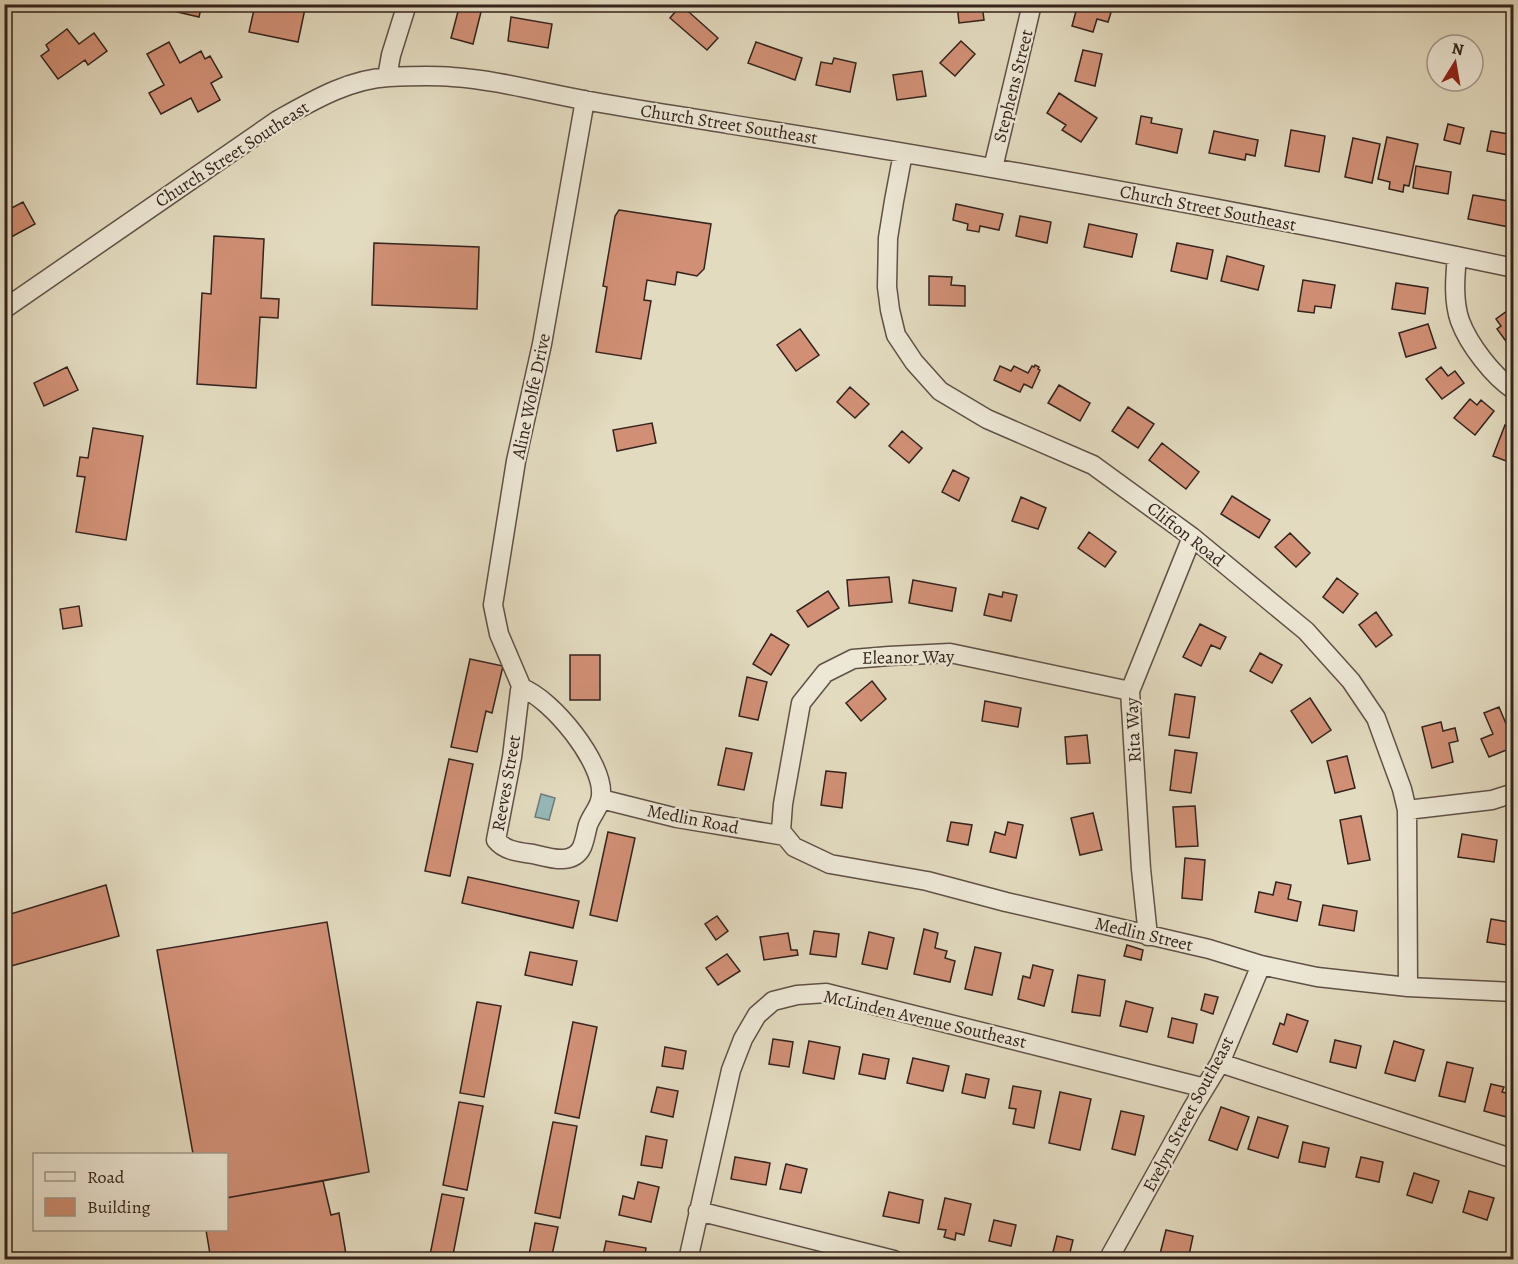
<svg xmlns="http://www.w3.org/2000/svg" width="1518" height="1264" font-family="Alegreya,serif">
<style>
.water{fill:#96b9b9;stroke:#6f7d7b;stroke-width:1.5}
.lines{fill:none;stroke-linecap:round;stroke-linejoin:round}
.stream{stroke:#6f7d7b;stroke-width:4.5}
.building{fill:#d19076;stroke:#34231d;stroke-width:1.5}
.minor-casing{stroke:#605146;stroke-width:21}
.minor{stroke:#ede8d6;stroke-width:18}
.labels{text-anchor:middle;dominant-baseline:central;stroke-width:4.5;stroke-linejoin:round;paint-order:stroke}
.street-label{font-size:18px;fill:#34231d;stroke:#ede8d6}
</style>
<rect width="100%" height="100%" fill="#e3dbc0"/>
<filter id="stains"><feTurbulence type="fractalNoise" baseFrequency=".00333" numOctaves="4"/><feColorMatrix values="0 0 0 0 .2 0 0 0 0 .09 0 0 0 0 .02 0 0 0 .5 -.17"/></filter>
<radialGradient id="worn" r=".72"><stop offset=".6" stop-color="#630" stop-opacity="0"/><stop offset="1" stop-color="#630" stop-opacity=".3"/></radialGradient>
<path class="water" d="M541 794 555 798 549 820 535 817Z"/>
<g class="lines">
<path class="stream" d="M4 10 11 4"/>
</g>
<path class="building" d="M175 4H202L199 17 173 11Z
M283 4H306L298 42 249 32 255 5 282 10Z
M460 4H483L473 44 451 38Z
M957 4H982L984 20 959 23Z
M1078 4H1107L1113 6 1108 22 1097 19 1093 32 1072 26Z
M681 5 718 38 707 50 670 18Z
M511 17 552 24 548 48 508 41Z
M67 29 79 44 94 33 107 51 88 65 85 60 58 79 41 56 49 50 46 45Z
M961 41 975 54 955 76 940 63Z
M169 42 180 63 201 51 205 59 210 56 222 77 211 83 220 100 198 112 191 98 161 114 149 93 164 85 147 54Z
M756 42 802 58 795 80 748 63Z
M1083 50 1102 54 1095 86 1075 81Z
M834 58 856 63 850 92 816 85 821 62 832 64Z
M922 71 926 96 897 100 893 75Z
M1059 93 1097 118 1081 142 1062 130 1066 125 1047 113Z
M1141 116 1152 118 1151 123 1182 129 1177 153 1136 144Z
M1448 124 1464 128 1460 144 1444 140Z
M1291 130 1325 136 1319 172 1285 166Z
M1214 131 1258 140 1255 156 1246 154 1245 160 1209 153Z
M1491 131 1514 135V156L1487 151Z
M1387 137 1418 144 1409 186 1404 185 1403 192 1389 189 1390 182 1378 179Z
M1353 138 1380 144 1372 183 1345 177Z
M1416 166 1451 172 1448 194 1413 188Z
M1473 195 1514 202V228L1468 219Z
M23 202 35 224 4 241V212Z
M956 204 1003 214 999 230 980 226 979 232 967 230 968 224 953 220Z
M619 210 711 224 704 269 697 276 677 272 675 285 647 280 644 300 651 301 641 359 596 352 607 287 603 286 615 216Z
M1020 216 1051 222 1047 243 1016 236Z
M1089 224 1137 234 1132 257 1084 247Z
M214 236 264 239 261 298 279 299 278 318 260 317 256 388 197 384 202 293 211 294Z
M374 243 479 247 477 309 372 305Z
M1177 243 1213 250 1207 279 1171 271Z
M1227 256 1264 266 1258 290 1221 281Z
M929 276 952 277 951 285 965 286V306L929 305Z
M1303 280 1335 285 1331 308 1315 306 1314 313 1298 311Z
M1396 283 1428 288 1425 314 1392 309Z
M1514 306V340L1508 344 1497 329 1501 326 1496 319Z
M1428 324 1436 348 1406 357 1399 333Z
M800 329 819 355 796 371 777 345Z
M1035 365 1039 367 1038 369 1040 370 1032 388 1024 384 1020 392 994 380 1000 366 1011 371 1014 366 1028 373 1032 366 1034 367Z
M67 367 78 390 44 406 34 383Z
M1441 367 1448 376 1455 371 1464 383 1442 399 1426 379Z
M1059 385 1090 403 1080 421 1048 403Z
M850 387 869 404 855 418 837 402Z
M1470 399 1477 405 1481 400 1494 411 1475 435 1454 418Z
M1128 407 1154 424 1138 448 1112 431Z
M652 423 656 443 617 451 613 430Z
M1505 425 1514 428V464L1493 456Z
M93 428 143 436 126 540 76 532 85 477 77 476 80 457 88 458Z
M902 431 922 448 909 463 889 446Z
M1162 443 1199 472 1186 489 1149 460Z
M953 470 969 478 959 501 942 492Z
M1232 496 1270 520 1259 538 1221 514Z
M1021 497 1046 508 1038 529 1012 521Z
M1089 532 1116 552 1105 567 1078 548Z
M1290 533 1310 553 1296 567 1275 547Z
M889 577 892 602 849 606 847 580Z
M1337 578 1358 594 1343 613 1323 597Z
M913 580 956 588 952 611 909 603Z
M828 591 839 608 808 627 797 611Z
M1003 592 1017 595 1011 621 984 615 989 594 1002 597Z
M79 606 82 626 63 629 60 609Z
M1376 612 1392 635 1376 647 1359 625Z
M1200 624 1226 637 1220 649 1211 645 1201 666 1183 657Z
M771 634 789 645 771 675 753 664Z
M1260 653 1282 665 1272 683 1250 671Z
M570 655H600V700H570Z
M470 659 503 666 492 713 486 711 477 752 451 747Z
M747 677 767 682 758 720 739 716Z
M872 681 886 699 861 721 846 703Z
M1175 694 1195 697 1189 738 1169 735Z
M1310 698 1331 730 1312 743 1291 711Z
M985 701 1021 708 1018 727 982 721Z
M1499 707 1507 726 1514 723V747L1489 757 1481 739 1493 734 1484 713Z
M1441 722 1443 731 1455 728 1458 741 1449 743 1453 762 1432 768 1422 727Z
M1087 735 1090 763 1067 764 1065 737Z
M726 748 752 753 744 790 718 785Z
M1175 750 1197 753 1191 793 1170 790Z
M1347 756 1355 788 1335 793 1327 761Z
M449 759 473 764 450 876 425 871Z
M826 771 846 773 842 808 821 805Z
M1195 806 1198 846 1176 847 1173 807Z
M1093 813 1102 850 1080 855 1071 818Z
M1361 816 1370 860 1348 864 1340 820Z
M951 822 972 825 968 845 947 841Z
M1008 822 1023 825 1016 858 990 852 995 832 1005 835Z
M608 832 635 838 617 921 590 915Z
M1462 834 1497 840 1494 862 1458 857Z
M1185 858 1205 860 1202 900 1182 898Z
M468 877 579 901 573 928 462 903Z
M1276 882 1291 885 1288 899 1301 902 1297 921 1255 912 1259 892 1273 895Z
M106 885 119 936 4 968V916Z
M1323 905 1357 911 1354 931 1319 925Z
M717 916 728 931 716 940 705 924Z
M1491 919 1514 923V946L1487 942Z
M327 922 369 1172 323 1181 331 1215 339 1213 347 1260H211L206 1230H226V1154H193L157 950Z
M327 922 369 1172 226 1198V1154H193L157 950Z
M924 929 938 933 935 948 947 951 945 958 955 961 950 982 914 974Z
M814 931 839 934 836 957 810 954Z
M869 932 894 938 887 969 862 964Z
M788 933 791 950H797L798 955 764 960 760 937Z
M1127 945 1143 950 1141 960 1124 956Z
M975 947 1001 953 992 995 965 989Z
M530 952 577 961 572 985 525 975Z
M727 954 740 971 718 985 706 968Z
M1033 965 1053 970 1044 1006 1018 999 1023 976 1030 978Z
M1078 975 1105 980 1100 1016 1072 1012Z
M1205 994 1218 997 1213 1014 1201 1010Z
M1126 1001 1153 1008 1147 1032 1120 1026Z
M477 1002 501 1006 484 1097 460 1093Z
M1287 1014 1308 1021 1297 1052 1273 1044 1280 1023 1284 1025Z
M1172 1018 1197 1024 1193 1043 1168 1037Z
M573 1022 597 1027 579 1118 555 1113Z
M773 1039 793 1042 789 1067 769 1064Z
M1335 1040 1361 1046 1356 1068 1330 1062Z
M809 1041 840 1047 834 1079 803 1073Z
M1394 1041 1424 1050 1415 1081 1385 1073Z
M665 1047 686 1051 683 1069 662 1066Z
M863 1054 889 1059 885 1079 859 1074Z
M913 1058 949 1066 943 1091 907 1083Z
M1447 1062 1473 1068 1465 1102 1439 1096Z
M966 1074 989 1079 985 1098 962 1093Z
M1491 1084 1504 1087 1502 1092 1514 1095V1119L1484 1111Z
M1013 1086 1041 1091 1034 1128 1013 1124 1016 1109 1009 1108Z
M657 1087 678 1091 673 1117 651 1112Z
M1060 1092 1091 1099 1080 1150 1049 1143Z
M459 1102 483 1106 467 1190 443 1185Z
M1221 1107 1249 1117 1237 1150 1209 1140Z
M1121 1111 1144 1116 1135 1155 1112 1149Z
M1258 1117 1288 1126 1278 1158 1248 1149Z
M553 1122 577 1126 560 1218 535 1213Z
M646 1136 667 1140 662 1168 641 1165Z
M1303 1142 1329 1148 1325 1167 1299 1162Z
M735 1157 770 1163 766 1185 731 1179Z
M1361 1157 1383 1162 1379 1182 1356 1177Z
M786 1164 807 1169 801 1193 780 1189Z
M1414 1173 1439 1181 1432 1203 1407 1195Z
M323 1181 331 1215 339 1213 347 1260H211L206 1230H226V1198Z
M638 1182 659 1187 651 1222 619 1215 623 1196 634 1199Z
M1469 1191 1494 1198 1487 1220 1463 1212Z
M889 1192 923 1200 919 1223 883 1216Z
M442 1194 464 1198 452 1260H429Z
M945 1198 971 1204 964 1235 956 1233 955 1240 944 1237 946 1230 938 1229Z
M994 1220 1016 1225 1011 1246 989 1241Z
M535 1223 558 1227 551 1260H528Z
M1166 1230 1193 1236 1188 1260H1167L1159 1258Z
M1057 1236 1073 1240 1068 1260 1052 1256Z
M606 1241 646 1248 644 1260H602Z
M1194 1254 1219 1260H1192Z"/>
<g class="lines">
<defs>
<path id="minor" d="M387 77 391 55 407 4
M903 153 894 201 888 238 887 287 890 310 896 335 914 362 940 391 987 419 1093 465 1192 537 1306 631 1351 681 1376 718 1402 789 1407 810 1408 987
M993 168 1032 4
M1457 256C1455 277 1453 301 1460 321 1469 345 1493 376 1514 390
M4 309 278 120C312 101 349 79 389 77 410 76 432 75 453 77 497 80 540 92 584 100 632 109 680 116 728 124 991 166 1253 213 1514 268
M522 688 499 634 493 605 516 461 542 344 585 100
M522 688C552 699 604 763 601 795 601 806 592 814 588 825 586 832 585 840 582 847 573 866 550 858 533 854 519 852 505 851 496 840L512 757 520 690Z
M1130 691 950 653 889 656 853 659 825 673 801 703 783 804 781 831 794 847 830 864 927 881 1006 902 1209 949 1261 965 1317 977 1408 987 1514 992
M601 799 677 818 785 836
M1407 810 1492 800 1514 793
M1148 936 1141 869 1130 691 1192 537
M1220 1063 1514 1159
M698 1211 894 1260
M688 1260 731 1070 743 1039 757 1015 773 1001 797 995 826 993 1205 1088
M1108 1260 1192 1109 1220 1063 1261 965"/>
</defs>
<use href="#minor" class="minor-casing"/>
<use href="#minor" class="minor"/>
</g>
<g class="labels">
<g class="street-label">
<text transform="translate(1013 86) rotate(-76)">Stephens Street</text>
<text transform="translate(729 124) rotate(9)">Church Street Southeast</text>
<text transform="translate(232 154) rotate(-33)">Church Street Southeast</text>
<text transform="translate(1208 208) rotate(11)">Church Street Southeast</text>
<text transform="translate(531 396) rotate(-78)">Aline Wolfe Drive</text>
<text transform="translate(1186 534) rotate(38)">Clifton Road</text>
<text transform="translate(908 657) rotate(-1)">Eleanor Way</text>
<text transform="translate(1133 730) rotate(-93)">Rita Way</text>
<text transform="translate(506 783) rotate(-80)">Reeves Street</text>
<text transform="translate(693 819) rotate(11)">Medlin Road</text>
<text transform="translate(1144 934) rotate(13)">Medlin Street</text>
<text transform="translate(925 1019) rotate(13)">McLinden Avenue Southeast</text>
<text transform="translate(1188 1114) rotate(-62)">Evelyn Street Southeast</text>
</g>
</g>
<rect width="1518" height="1264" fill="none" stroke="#e3dbc0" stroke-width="24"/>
<rect x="6" y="6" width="1506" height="1252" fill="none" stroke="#34231d" stroke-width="3"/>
<rect x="12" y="12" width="1494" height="1240" fill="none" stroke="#34231d" stroke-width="1.5"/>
<rect x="33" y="1153" width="195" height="78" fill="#ede8d6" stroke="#a3998c" stroke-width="1.5"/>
<rect x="45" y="1172" width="30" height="9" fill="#ede8d6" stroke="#a3998c" stroke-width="1.5"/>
<text x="87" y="1183" font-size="18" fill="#34231d">Road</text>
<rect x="45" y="1198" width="30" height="18" fill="#d19076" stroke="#a3998c" stroke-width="1.5"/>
<text x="87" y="1213" font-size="18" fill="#34231d">Building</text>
<g transform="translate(1455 63) rotate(11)"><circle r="28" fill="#ede8d6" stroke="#a3998c" stroke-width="1.5"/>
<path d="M0-4.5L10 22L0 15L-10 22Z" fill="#8f2418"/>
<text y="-9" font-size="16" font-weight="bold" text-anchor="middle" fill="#34231d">N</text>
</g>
<rect width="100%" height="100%" filter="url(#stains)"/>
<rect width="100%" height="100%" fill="url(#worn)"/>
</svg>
